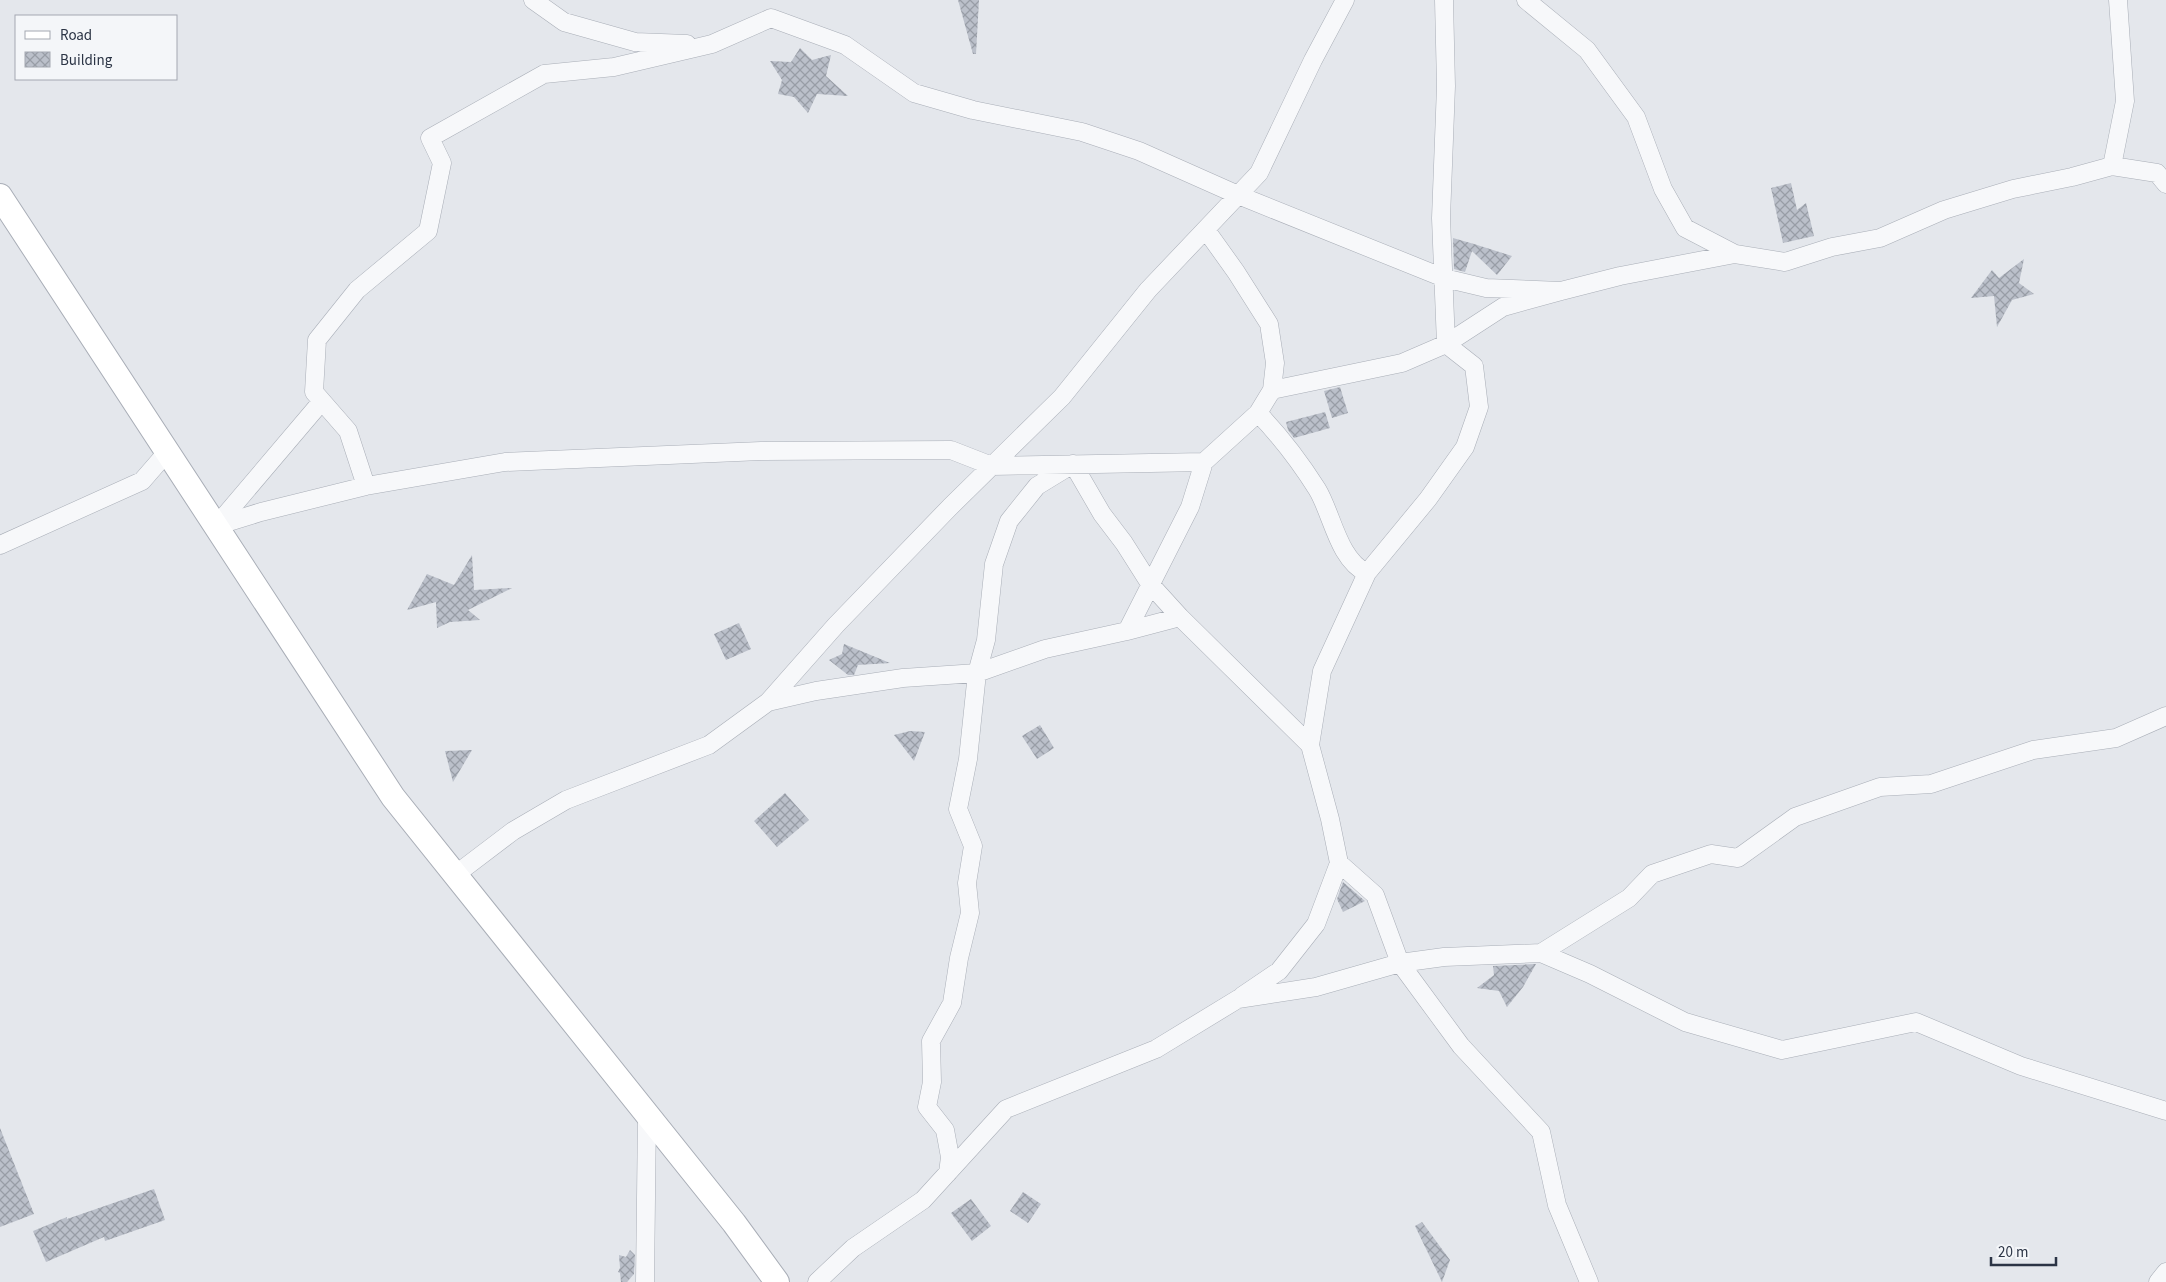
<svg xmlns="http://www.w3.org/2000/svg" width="2166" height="1282" font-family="'Source Sans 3',sans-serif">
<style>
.building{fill:url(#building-cross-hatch)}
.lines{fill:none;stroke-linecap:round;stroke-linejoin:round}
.street-casing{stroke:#a9aeb7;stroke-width:19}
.secondary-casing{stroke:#a9aeb7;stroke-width:26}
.street{stroke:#f7f8fa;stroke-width:18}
.secondary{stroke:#fff;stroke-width:24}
</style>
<defs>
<pattern id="building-cross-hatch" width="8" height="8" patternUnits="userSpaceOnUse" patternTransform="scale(1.25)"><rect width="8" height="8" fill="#bbc0ca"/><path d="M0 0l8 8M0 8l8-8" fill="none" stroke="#989da6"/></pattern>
</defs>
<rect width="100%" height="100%" fill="#e4e7ec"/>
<path class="building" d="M958 0H979L976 54H973Z
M800 48 812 60 831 55 826 76 848 96 817 94 808 113 794 97 778 94 782 80 770 61 791 62Z
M1791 183 1797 210 1806 203 1814 236 1783 243 1771 188Z
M1453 238 1474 244 1512 256 1497 275 1472 251 1465 272 1454 269Z
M2024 259 2019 283 2034 294 2012 300 1997 327 1994 296 1971 298 1992 270 1999 278Z
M1340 387 1348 413 1332 418 1324 391Z
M1325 412 1330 428 1294 438 1288 430 1286 422Z
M472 555 474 590 512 588 468 610 480 620 450 622 437 628 436 602 407 610 427 574 454 585Z
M739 623 751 649 726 660 714 634Z
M844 644 890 663 858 665 854 675H848L829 660 842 654Z
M1040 725 1054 748 1037 759 1022 736Z
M910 731 925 732 914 761 894 735Z
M472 750 453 782 445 751Z
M785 793 809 820 777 847 754 821Z
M1343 882 1365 901 1343 912 1337 899Z
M1536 964 1523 987 1507 1007 1499 991 1477 988 1494 975 1493 966Z
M0 1128 34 1214 0 1227Z
M154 1189 165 1220 105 1241 104 1237 46 1262 33 1231 67 1217V1219Z
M1023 1192 1041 1204 1028 1223 1010 1211Z
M971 1199 991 1226 972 1241 951 1213Z
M1422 1222 1450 1260 1442 1282 1415 1226Z
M630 1250 635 1255 634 1274 627 1282H621L620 1273 618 1272 620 1268 619 1255 626 1257Z"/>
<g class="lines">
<defs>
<path id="street" d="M533 0 564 22 635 42 687 44
M1526 0 1587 50 1636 117 1663 189 1685 228 1735 254
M2112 166 2157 173 2166 184
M1272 390 1402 363 1446 344 1503 307 1561 291 1620 276 1735 254 1785 262 1832 247 1880 238 1944 210 2013 189 2072 177 2112 166 2125 101 2118 0
M1258 413C1280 436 1300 462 1317 489 1332 513 1338 560 1367 573
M366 486 348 431 314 392 317 340 357 290 428 231 442 163 430 138 544 74 614 67 712 44 771 18 845 45 914 93 973 110 1082 132 1139 151 1238 195 1444 278 1486 288 1561 291
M216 526 261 512 366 486 505 462 761 451 951 450 992 466 1204 462
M216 526 322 401
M0 545 142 481 168 451
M1127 631 1180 617 1310 745 1330 819 1339 863 1375 895 1400 963 1444 957 1541 953 1629 898 1652 874 1711 854 1738 858 1795 817 1880 787 1931 784 2033 750 2116 738 2166 716
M768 702 816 691 903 678 977 673 1045 649 1127 631 1190 507 1204 462 1258 413 1272 390 1275 363 1269 324 1236 272 1206 230
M1310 745 1322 671 1367 573 1428 499 1465 447 1479 407 1474 366 1446 344 1441 218 1446 86 1444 0
M455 875 513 831 566 800 709 745 768 702 836 625 950 507 1062 397 1148 290 1259 173 1313 60 1345 0
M1541 953 1590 974 1685 1022 1782 1050 1916 1022 2021 1066 2166 1111
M1242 996 1279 971 1316 924 1339 863
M948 1173 950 1157 945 1130 927 1107 932 1082 931 1041 952 1003 959 958 970 913 967 883 973 846 958 809 968 759 977 673 986 640 994 564 1009 521 1037 486 1073 464 1102 514 1124 543 1150 584 1180 617
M645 1282 647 1115
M817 1282 853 1248 923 1200 1006 1109 1156 1049 1238 999 1316 987 1400 963 1461 1046 1541 1132 1557 1205 1589 1282
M2158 1282 2166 1272"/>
<path id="secondary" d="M0 196 393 797 734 1223 777 1282"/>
</defs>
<use href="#street" class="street-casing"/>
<use href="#secondary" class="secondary-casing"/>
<use href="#street" class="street"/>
<use href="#secondary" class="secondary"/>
</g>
<rect x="15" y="15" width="162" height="65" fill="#f4f6f9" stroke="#a4a8b1"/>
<rect x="25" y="31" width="25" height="8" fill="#ffffff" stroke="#a4a8b1"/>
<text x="60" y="40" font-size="15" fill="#2b3445">Road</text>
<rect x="25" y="52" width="25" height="15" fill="url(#building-cross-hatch)" stroke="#a4a8b1"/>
<text x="60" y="65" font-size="15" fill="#2b3445">Building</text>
<path d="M1991 1257v8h65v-8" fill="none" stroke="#2b3445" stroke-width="2.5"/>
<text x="1998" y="1257" font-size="15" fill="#2b3445" stroke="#f4f6f9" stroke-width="4" paint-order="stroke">20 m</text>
</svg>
